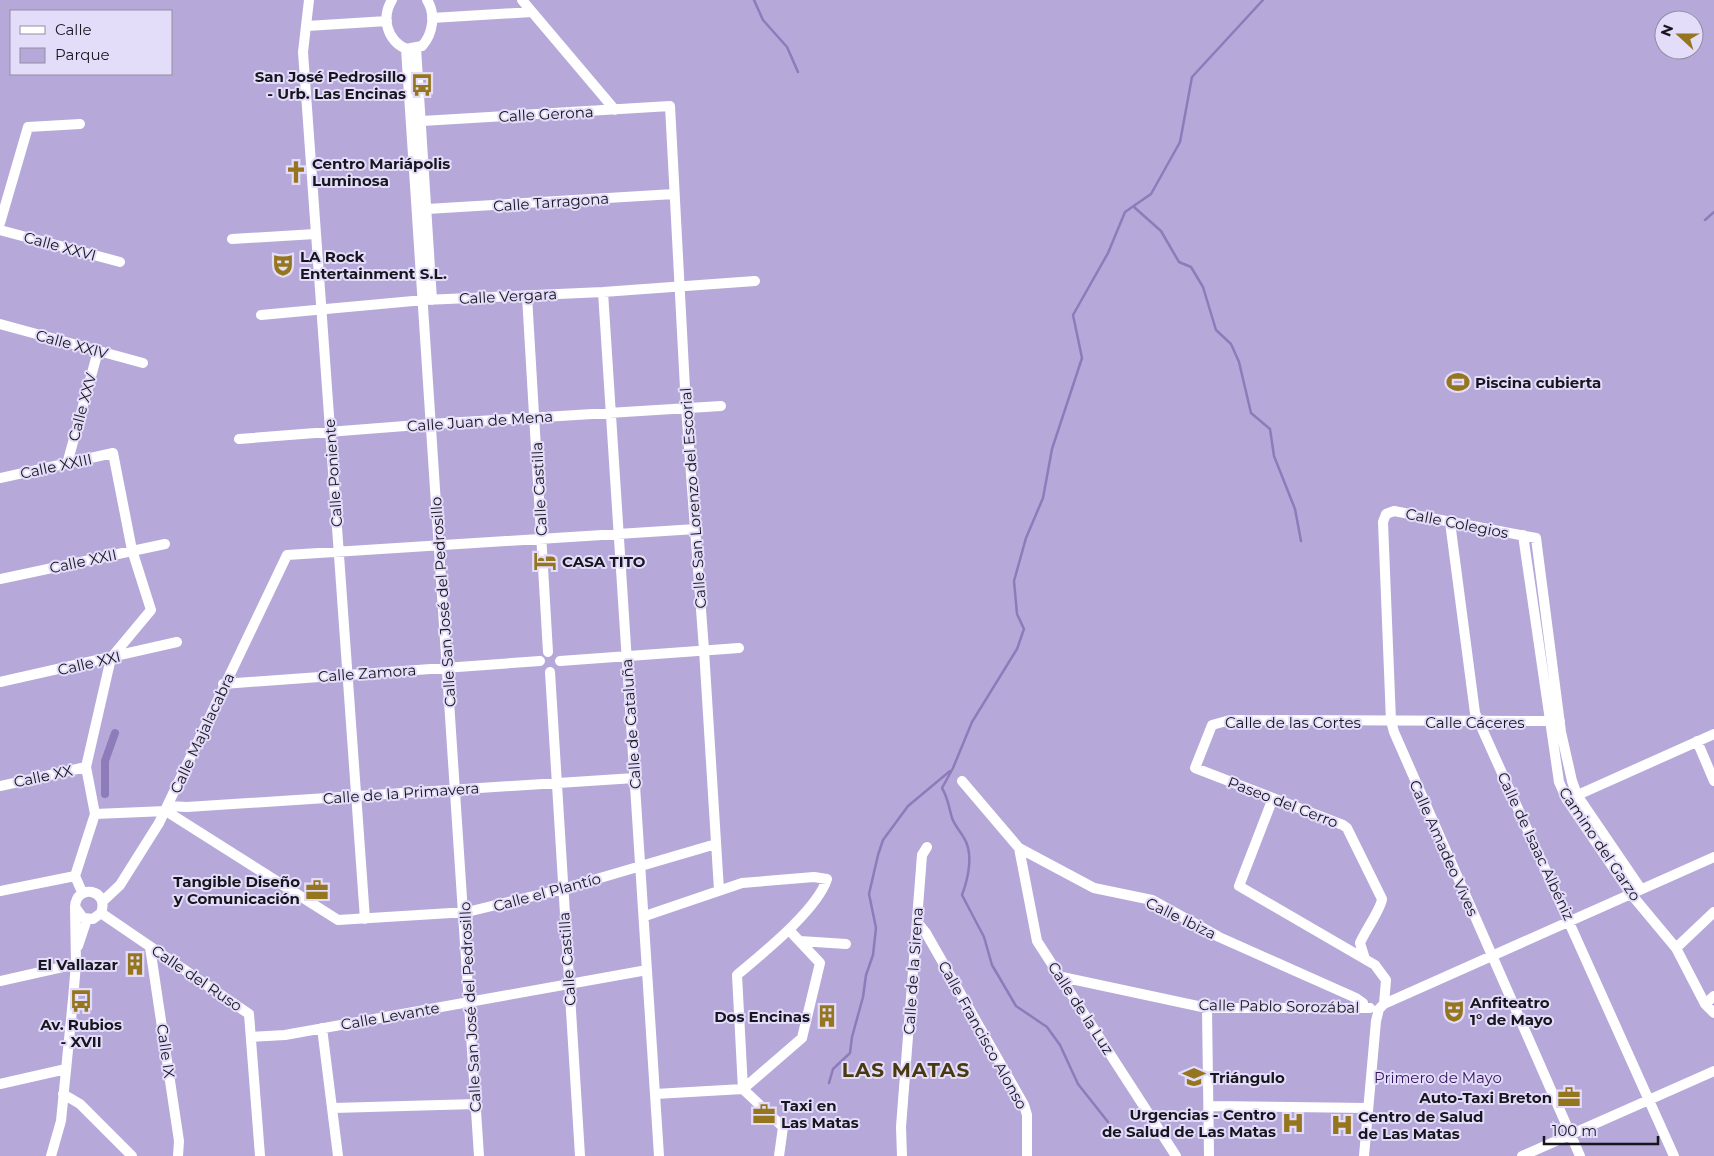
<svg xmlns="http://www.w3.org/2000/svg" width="1714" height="1156" font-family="Montserrat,sans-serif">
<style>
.green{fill:#b6a9d9;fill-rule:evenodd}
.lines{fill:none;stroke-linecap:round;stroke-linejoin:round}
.stream{stroke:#8e7bba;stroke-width:2.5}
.canal{stroke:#8e7bba;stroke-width:8}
.minor{stroke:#fff;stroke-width:10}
.labels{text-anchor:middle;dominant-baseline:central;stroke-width:4;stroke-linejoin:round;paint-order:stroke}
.poi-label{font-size:15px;font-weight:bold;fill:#17151e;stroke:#e4ddf9;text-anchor:start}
.street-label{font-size:15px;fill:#17151e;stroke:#e4ddf9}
.park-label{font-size:15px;fill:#351661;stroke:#e4ddf9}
.district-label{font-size:20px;font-weight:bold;letter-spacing:1px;fill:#493911;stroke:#e4ddf9}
</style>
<rect width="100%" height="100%" fill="#e4ddf9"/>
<path class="green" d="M0 0H1714V1156H0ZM11 11H171V74H11ZM1664 20H1694V50H1664Z"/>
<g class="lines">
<path class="stream" d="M754 0 763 20 787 47 798 72
M1134 207 1161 231 1179 262 1191 267 1203 287 1216 330 1231 344 1239 362 1251 413 1270 429 1274 456 1295 509 1301 541
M1705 220 1714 212
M829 1083 833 1069 850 1053 852 1037 863 997 866 975 873 955 876 928 869 894 878 855 883 840 908 806 950 771
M1108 1122 1078 1084 1060 1045 1047 1027 1016 1006 992 965 984 937 962 895C968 879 974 854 964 838 960 831 955 826 952 818 949 808 948 798 942 788L953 768 972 722 1017 649 1024 629 1017 614 1014 581 1026 538 1043 498 1052 449 1082 358 1073 315 1108 253 1125 212 1151 194 1180 142 1192 77 1263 0"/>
<path class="canal" d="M105 794V761L115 733"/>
<path class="minor" d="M309 0 303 52 365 919
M392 0C381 18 387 40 406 49L422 46C433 34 436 14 427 0
M522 0 615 110
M432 18 532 12
M307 26 387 21
M416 48 432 300
M406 49 479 1156
M422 121 670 106 686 407 704 650 719 890
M427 209 674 194
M0 223 28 127 80 124
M0 230 120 262
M232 239 315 234
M603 292 659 1156
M527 296 548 652
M261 315 424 300 603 292 755 281
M0 324 143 363
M239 439 431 424 721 406
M67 464 98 351
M0 478 113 453 132 550 151 610 111 658 86 767 95 814 75 876 82 892
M1450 522 1475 713 1674 1156
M1523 535 1559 782 1567 800 1631 894 1676 948 1705 1004 1714 1013
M0 579 165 544
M560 661 739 648
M550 672 580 1156
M0 682 177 642
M223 684 540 661
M1697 741 1714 781
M962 781 1019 848 1094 888 1152 900 1219 937 1356 998 1363 1003 1364 1008
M0 786 86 767
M1273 798 1239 886 1375 965 1386 980 1384 1004
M1571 798 1714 734
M168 806 187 807 635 778
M95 814 166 811 338 920 467 912 559 890 716 844
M1019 848 1037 941 1176 1156
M0 891 75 876
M103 901 120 885 159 823 287 555 696 529
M101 913 249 1014 260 1156
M645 916 742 883 814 877 827 879C817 910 763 953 737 975L743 1089 783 1127 779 1156
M917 922 926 933 1024 1105 1027 1115V1156
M800 941 846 944
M78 946 87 919
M150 947 179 1141 178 1156
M1676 948 1714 912
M1365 959 1360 943C1365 931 1381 909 1382 899L1347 828 1343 825 1195 768 1212 725 1230 720 1560 721
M1062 977 1207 1008H1370
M0 981 76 964
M1705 1004 1714 996
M1207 1008 1209 1156
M322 1028 338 1156
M251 1037 285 1035 647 970
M0 1084 66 1069
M743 1089 802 1038 820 963 789 930
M63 1094 80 1104 132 1156
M655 1094 743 1089
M1209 1106 1368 1108
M333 1108 476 1104
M51 1156 61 1121 73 999 76 964 75 907C76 883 110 889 101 913L93 919 83 918 75 907
M902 1156 901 1127 922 855 927 847
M1364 1156 1376 1021 1379 1009 1384 1004 1714 857
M1522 1156 1714 1071
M1580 1156 1394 732 1391 721 1383 522 1386 514 1394 511 1536 538 1561 732 1572 781 1577 795 1641 889"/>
</g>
<defs>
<symbol id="bus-bare" viewBox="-9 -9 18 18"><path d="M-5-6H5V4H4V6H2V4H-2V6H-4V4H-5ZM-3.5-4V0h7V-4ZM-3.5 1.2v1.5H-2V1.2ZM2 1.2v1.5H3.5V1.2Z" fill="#95751d" stroke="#e4ddf9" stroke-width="2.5" paint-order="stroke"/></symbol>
<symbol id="church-bare" viewBox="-9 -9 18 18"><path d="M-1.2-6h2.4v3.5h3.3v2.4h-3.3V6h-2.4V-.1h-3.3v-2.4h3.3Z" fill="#95751d" stroke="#e4ddf9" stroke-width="2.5" paint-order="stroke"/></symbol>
<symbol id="theatre-bare" viewBox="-9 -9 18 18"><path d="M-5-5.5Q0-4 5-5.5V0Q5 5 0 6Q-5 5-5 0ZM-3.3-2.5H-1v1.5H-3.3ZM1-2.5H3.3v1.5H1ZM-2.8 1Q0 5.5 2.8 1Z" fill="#95751d" stroke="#e4ddf9" stroke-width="2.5" paint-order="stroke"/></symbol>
<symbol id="stadium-bare" viewBox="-9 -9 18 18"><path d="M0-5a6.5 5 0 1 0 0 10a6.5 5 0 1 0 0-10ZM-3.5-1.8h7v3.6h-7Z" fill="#95751d" stroke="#e4ddf9" stroke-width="2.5" paint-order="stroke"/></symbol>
<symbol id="hotel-bare" viewBox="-9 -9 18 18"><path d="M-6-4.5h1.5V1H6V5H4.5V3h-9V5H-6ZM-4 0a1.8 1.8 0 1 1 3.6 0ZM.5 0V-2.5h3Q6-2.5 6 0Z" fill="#95751d" stroke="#e4ddf9" stroke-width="2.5" paint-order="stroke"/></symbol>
<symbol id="office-bare" viewBox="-9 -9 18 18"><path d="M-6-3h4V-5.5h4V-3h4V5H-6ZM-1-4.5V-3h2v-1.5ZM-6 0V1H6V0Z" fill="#95751d" stroke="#e4ddf9" stroke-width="2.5" paint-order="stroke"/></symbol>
<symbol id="building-bare" viewBox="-9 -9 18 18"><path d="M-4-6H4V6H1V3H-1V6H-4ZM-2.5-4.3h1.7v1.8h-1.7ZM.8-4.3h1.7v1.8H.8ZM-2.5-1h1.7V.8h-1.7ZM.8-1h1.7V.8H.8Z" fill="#95751d" stroke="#e4ddf9" stroke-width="2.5" paint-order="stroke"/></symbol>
<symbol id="school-bare" viewBox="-9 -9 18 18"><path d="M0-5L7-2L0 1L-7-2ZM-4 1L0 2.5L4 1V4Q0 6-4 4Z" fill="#95751d" stroke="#e4ddf9" stroke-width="2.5" paint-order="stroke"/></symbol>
<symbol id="hospital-bare" viewBox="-9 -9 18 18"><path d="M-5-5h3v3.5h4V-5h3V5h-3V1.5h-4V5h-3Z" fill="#95751d" stroke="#e4ddf9" stroke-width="2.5" paint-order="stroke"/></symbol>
</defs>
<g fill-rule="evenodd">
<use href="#bus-bare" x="406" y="69" width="32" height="32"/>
<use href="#church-bare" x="280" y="156" width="32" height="32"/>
<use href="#theatre-bare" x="267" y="249" width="32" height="32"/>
<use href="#stadium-bare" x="1442" y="366" width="32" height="32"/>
<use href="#hotel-bare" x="529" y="545" width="32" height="32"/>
<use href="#office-bare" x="301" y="874" width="32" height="32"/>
<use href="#building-bare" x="119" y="948" width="32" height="32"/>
<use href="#bus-bare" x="65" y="985" width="32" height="32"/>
<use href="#theatre-bare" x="1438" y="995" width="32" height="32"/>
<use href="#building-bare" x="811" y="1000" width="32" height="32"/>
<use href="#school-bare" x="1178" y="1061" width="32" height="32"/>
<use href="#office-bare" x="1553" y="1081" width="32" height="32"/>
<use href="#office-bare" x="748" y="1098" width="32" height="32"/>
<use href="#hospital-bare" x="1277" y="1107" width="32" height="32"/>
<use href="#hospital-bare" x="1326" y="1109" width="32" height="32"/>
</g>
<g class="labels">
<g class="poi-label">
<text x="406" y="76" text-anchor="end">San José Pedrosillo<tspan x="406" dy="17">- Urb. Las Encinas</tspan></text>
<text x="312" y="163">Centro Mariápolis<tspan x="312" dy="17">Luminosa</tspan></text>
<text x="300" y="256">LA Rock<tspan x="300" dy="17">Entertainment S.L.</tspan></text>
<text x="1475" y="382">Piscina cubierta</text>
<text x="562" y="561">CASA TITO</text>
<text x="300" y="881" text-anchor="end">Tangible Diseño<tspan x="300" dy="17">y Comunicación</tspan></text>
<text x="118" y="964" text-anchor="end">El Vallazar</text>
<text x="1470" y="1002">Anfiteatro<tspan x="1470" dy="17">1° de Mayo</tspan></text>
<text x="810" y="1016" text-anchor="end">Dos Encinas</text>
<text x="81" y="1024" text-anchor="middle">Av. Rubios<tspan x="81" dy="17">- XVII</tspan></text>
<text x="1210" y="1077">Triángulo</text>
<text x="1552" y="1097" text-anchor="end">Auto-Taxi Breton</text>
<text x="781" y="1105">Taxi en<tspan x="781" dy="17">Las Matas</tspan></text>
<text x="1276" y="1114" text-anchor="end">Urgencias - Centro<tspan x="1276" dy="17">de Salud de Las Matas</tspan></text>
<text x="1358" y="1116">Centro de Salud<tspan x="1358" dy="17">de Las Matas</tspan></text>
</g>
<g class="street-label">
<text transform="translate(546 114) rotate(-3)">Calle Gerona</text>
<text transform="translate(551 202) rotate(-4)">Calle Tarragona</text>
<text transform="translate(60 246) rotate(15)">Calle XXVI</text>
<text transform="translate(508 296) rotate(-3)">Calle Vergara</text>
<text transform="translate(72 344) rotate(15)">Calle XXIV</text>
<text transform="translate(82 407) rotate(-75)">Calle XXV</text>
<text transform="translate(480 421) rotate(-4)">Calle Juan de Mena</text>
<text transform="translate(56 466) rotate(-12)">Calle XXIII</text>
<text transform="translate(333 473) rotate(-94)">Calle Poniente</text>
<text transform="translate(539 489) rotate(-93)">Calle Castilla</text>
<text transform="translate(693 498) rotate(-94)">Calle San Lorenzo del Escorial</text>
<text transform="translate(1457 523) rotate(11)">Calle Colegios</text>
<text transform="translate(83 561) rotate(-12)">Calle XXII</text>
<text transform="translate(443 602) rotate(-94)">Calle San José del Pedrosillo</text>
<text transform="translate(89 663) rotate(-13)">Calle XXI</text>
<text transform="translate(367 673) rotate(-4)">Calle Zamora</text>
<text x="1293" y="722">Calle de las Cortes</text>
<text x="1475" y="722">Calle Cáceres</text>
<text transform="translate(631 724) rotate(-94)">Calle de Cataluña</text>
<text transform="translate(202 733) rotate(-65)">Calle Majalacabra</text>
<text transform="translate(43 776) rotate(-12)">Calle XX</text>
<text transform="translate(401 793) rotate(-4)">Calle de la Primavera</text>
<text transform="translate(1283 802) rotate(21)">Paseo del Cerro</text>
<text transform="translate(1600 844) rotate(56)">Camino del Garzo</text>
<text transform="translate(1536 846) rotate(65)">Calle de Isaac Albéniz</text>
<text transform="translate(1444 848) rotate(66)">Calle Amadeo Vives</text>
<text transform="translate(547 892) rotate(-15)">Calle el Plantío</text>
<text transform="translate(1181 918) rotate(26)">Calle Ibiza</text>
<text transform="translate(567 959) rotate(-94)">Calle Castilla</text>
<text transform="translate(913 971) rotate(-86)">Calle de la Sirena</text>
<text transform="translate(197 978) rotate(34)">Calle del Ruso</text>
<text transform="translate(1279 1006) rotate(1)">Calle Pablo Sorozábal</text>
<text transform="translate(470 1007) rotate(-93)">Calle San José del Pedrosillo</text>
<text transform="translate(1081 1008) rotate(57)">Calle de la Luz</text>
<text transform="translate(390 1016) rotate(-10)">Calle Levante</text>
<text transform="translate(983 1035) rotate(61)">Calle Francisco Alonso</text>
<text transform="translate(166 1051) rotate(82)">Calle IX</text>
</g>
<g class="park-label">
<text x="1438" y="1077">Primero de Mayo</text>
</g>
<g class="district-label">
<text x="906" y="1070">LAS MATAS</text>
</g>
</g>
<rect x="10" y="10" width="162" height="65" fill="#e4ddf9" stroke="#928da1"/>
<rect x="20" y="26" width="25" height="8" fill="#ffffff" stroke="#928da1"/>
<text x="55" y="35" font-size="15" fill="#17151e">Calle</text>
<rect x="20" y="48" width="25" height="15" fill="#b6a9d9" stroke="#928da1"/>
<text x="55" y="60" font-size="15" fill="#17151e">Parque</text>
<g transform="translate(1679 35) rotate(291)"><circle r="24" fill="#e4ddf9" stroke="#928da1"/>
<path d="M0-4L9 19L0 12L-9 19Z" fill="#95751d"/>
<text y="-8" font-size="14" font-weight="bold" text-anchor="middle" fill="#17151e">N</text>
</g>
<path d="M1544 1136v8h114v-8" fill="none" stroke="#17151e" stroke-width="2.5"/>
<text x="1552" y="1136" font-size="15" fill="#17151e" stroke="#e4ddf9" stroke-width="4" paint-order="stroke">100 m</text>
</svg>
